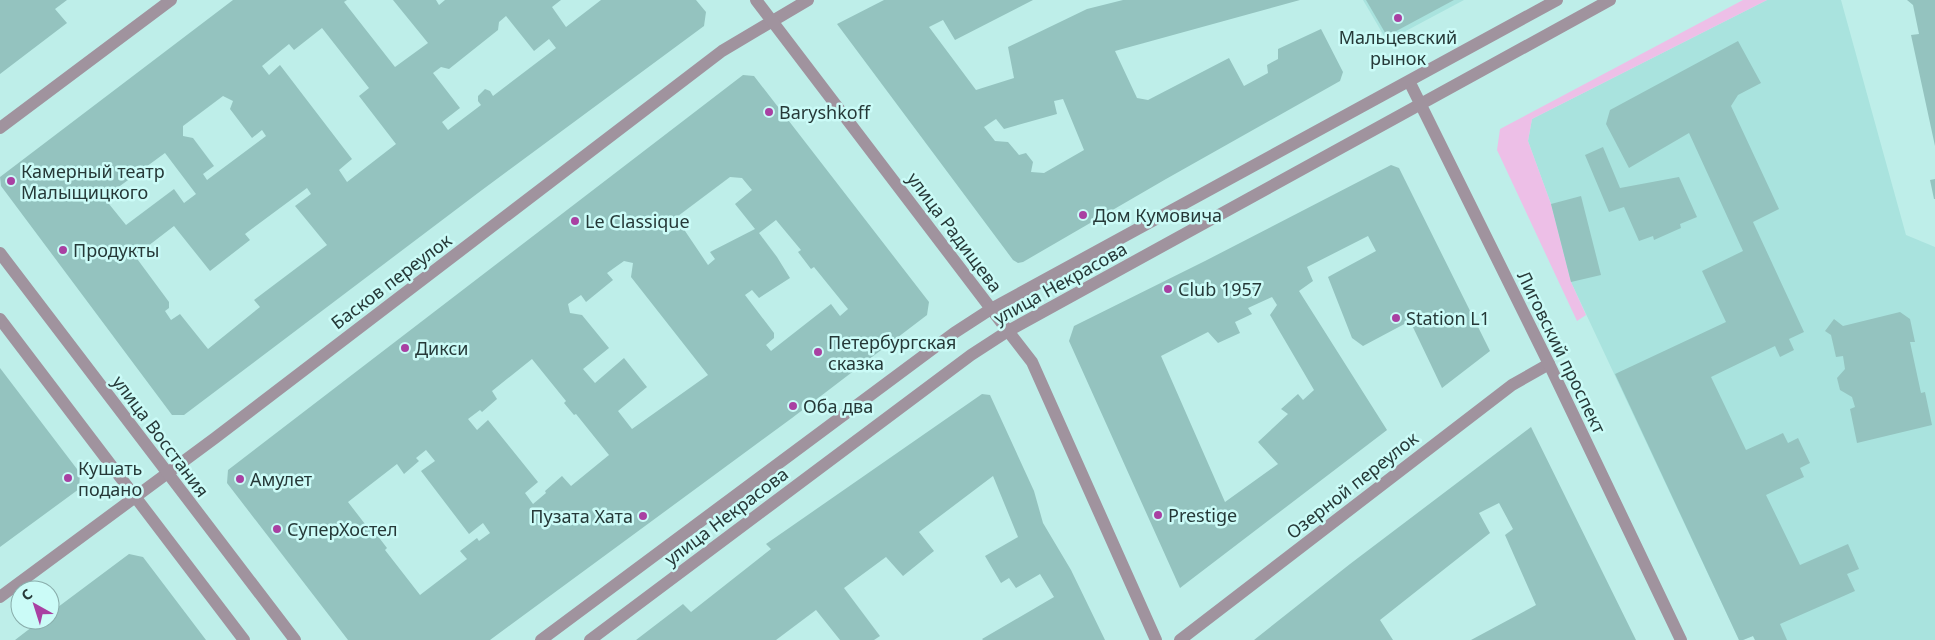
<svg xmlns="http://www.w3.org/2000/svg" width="1935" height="640" font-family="'Noto Sans',sans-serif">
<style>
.built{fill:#a9e3de}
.green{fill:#edbfe7}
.building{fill:#94c3bf;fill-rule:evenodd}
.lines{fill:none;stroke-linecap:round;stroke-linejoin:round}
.minor{stroke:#a0939e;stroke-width:12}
.tertiary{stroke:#a0939e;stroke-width:12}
.poi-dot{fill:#a940a2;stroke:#cbfbf7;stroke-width:2}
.labels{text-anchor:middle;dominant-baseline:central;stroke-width:5;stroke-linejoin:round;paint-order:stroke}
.poi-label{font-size:18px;fill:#263938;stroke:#cbfbf7;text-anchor:start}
.street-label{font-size:18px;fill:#263938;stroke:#cbfbf7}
</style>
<rect width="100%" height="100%" fill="#beeee9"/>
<path class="built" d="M1363 0H1464L1387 41Z
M1767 0H1841L1906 235 1935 247V640H1755L1753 636 1743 640H1739L1571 282 1551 204 1528 141 1532 119Z"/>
<path class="green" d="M1743 0H1767L1532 119 1528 141 1551 204 1571 282 1586 315 1577 321 1497 150 1500 129Z"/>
<path class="building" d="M0 0H67L55 9 67 23 0 74Z
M233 0H347L344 2 395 67 428 43 393 0H436L439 5 445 0H561L552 7 566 27 601 0H696L706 12 704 26 482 190 184 415H172L1 186 0 177ZM506 16 534 51 549 39 556 48 493 96 490 91 485 89 478 96V101L481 105 448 130 442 122 460 108 433 73 441 67 449 69 498 30 499 22ZM322 28 369 88 359 96 396 144 347 182 339 170 352 159 280 65 269 75 262 66 289 44 294 50ZM223 96 233 101 230 109 252 138 262 130 266 136 207 180 203 174 214 166 193 138 183 136V126ZM165 153 196 194 184 203 174 189 126 225 109 204V194ZM307 188 311 194 295 206 327 245 254 300 260 307 208 349 180 314 171 320 165 311 169 308V302L135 256 174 226 210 271 250 240 245 234Z
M884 0H1033L955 40 943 20 929 27 976 90 1014 78 1008 47 1087 9 1123 0H1300L1115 51 1137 98 1148 100 1229 58 1244 86 1268 73 1267 65 1278 59V49L1321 29 1343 72 1340 81 1166 179 1023 262 1018 263 1013 260 837 24ZM1063 99 1084 150 1044 173 1031 172 1033 162 1026 153 1019 155 1008 142 995 141 984 127 996 119 1004 129 1057 114 1054 101Z
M1366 0H1454L1387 36Z
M1907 0H1935V146L1911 35 1919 34 1913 5Z
M1738 41 1761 83 1738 95 1731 106 1779 209 1753 222 1804 332 1789 339 1794 350 1780 357 1775 346 1711 377 1746 450 1783 433 1788 443 1798 438 1810 463 1800 468 1804 477 1766 495 1800 565 1848 544 1859 569 1847 574 1855 591 1780 624 1787 640H1755L1753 636 1743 640H1739L1615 374 1726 322 1702 271 1743 251 1689 133 1629 168 1606 124 1610 110Z
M743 75 754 76 929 302 927 315 792 418 490 640H348L227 483 228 470ZM730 177 742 178 752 190 735 204 755 229 710 252 715 259 708 265 681 225 667 234 662 228ZM776 220 801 250 798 252 811 269 814 267 848 309 840 316 831 304 771 351 766 345 774 338V333L745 295 752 290 759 298 790 278 777 257 759 233ZM624 261 633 263 631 277 708 375 632 429 618 411 647 387 624 358 595 383 583 369 609 348 582 315 570 313 568 304 581 295 586 302 613 280 607 273ZM532 359 566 401 564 403 574 415 576 414 609 455 571 486 562 476 545 491 546 493 533 504 525 493 538 482 488 420 477 430 468 419 480 410 482 412 497 399 492 391ZM426 450 435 461 421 471 469 534 483 523 490 533 479 541 477 538 460 551 467 559 420 595 385 550 387 548 377 535 375 537 348 502 397 464 404 474 419 461 416 458Z
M1603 147 1620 188 1679 177 1697 217 1680 224 1681 228 1654 240 1653 236 1639 241 1624 207 1609 212 1585 155Z
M1391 165 1399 168 1490 351 1442 388 1410 321 1363 346 1352 338 1328 277 1376 251 1368 236 1307 267 1313 281 1299 291 1387 430 1180 588 1069 341 1074 326 1205 261ZM1272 297 1277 305 1270 315 1314 390 1303 400 1298 394 1281 409 1288 414 1258 442 1278 464 1225 502 1161 356 1208 332 1218 343 1240 333 1235 322 1252 314 1248 308Z
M1935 179V199H1934L1930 180Z
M1581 196 1601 275 1571 282 1551 204Z
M1900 312 1910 319 1915 342H1910L1921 393 1925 392 1932 425 1857 443 1850 409 1855 407 1852 397 1840 390 1837 378 1845 369 1843 356 1836 357 1831 335 1825 331 1834 319 1843 326Z
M0 368 80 473 79 489 0 547Z
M982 394 990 395 1034 491 1043 523 1071 570 1105 640H983L982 639 1054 597 1040 574 1016 588 1009 578 1001 583 985 556 1018 537 993 476 919 532 934 551 903 576 886 557 844 588 880 636 874 640H840L816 610 776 640H636L683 604 691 612 771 549 766 544Z
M1531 427 1636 640H1471L1536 605 1505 535 1513 529 1499 503 1479 513 1490 533 1380 620 1393 640H1254L1350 564Z
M129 554 143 557 206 640H15L41 620H50V613Z"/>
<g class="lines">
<path class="minor" d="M0 128 171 0
M1008 331 1032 362 1156 640
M0 597 215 438 722 51 808 0
M1180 640 1512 385 1549 364"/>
<path class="tertiary" d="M756 0 1008 331
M1409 81 1549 364 1681 640
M0 253 295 640
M0 319 244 640
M541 640 954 333 991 309 1557 0
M590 640 971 355 1008 331 1610 0"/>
</g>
<g class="poi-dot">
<circle cx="1398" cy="18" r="5"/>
<circle cx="769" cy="112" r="5"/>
<circle cx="11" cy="181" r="5"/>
<circle cx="1083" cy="215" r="5"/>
<circle cx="575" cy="221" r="5"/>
<circle cx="63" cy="250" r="5"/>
<circle cx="1168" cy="289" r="5"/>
<circle cx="1396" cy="318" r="5"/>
<circle cx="405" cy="348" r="5"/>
<circle cx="818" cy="352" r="5"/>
<circle cx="793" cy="406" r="5"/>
<circle cx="68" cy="478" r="5"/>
<circle cx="240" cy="479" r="5"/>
<circle cx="1158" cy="515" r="5"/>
<circle cx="643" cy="516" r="5"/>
<circle cx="277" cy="529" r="5"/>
</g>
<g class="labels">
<g class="poi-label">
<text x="1398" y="37" text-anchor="middle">Мальцевский<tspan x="1398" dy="21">рынок</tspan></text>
<text x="779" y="112">Baryshkoff</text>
<text x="21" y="171">Камерный театр<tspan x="21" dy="21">Малыщицкого</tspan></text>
<text x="1093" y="215">Дом Кумовича</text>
<text x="585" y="221">Le Classique</text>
<text x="73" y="250">Продукты</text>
<text x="1178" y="289">Club 1957</text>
<text x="1406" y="318">Station L1</text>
<text x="828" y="342">Петербургская<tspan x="828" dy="21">сказка</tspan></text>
<text x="415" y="348">Дикси</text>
<text x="803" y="406">Оба два</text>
<text x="78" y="468">Кушать<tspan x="78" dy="21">подано</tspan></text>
<text x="250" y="479">Амулет</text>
<text x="1168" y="515">Prestige</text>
<text x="633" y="516" text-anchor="end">Пузата Хата</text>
<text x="287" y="529">СуперХостел</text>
</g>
<g class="street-label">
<text transform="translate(955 232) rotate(53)">улица Радищева</text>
<text transform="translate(391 281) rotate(-37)">Басков переулок</text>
<text transform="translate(1060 283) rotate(-29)">улица Некрасова</text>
<text transform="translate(1562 352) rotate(64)">Лиговский проспект</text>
<text transform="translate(161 436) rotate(53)">улица Восстания</text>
<text transform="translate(1352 485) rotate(-38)">Озерной переулок</text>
<text transform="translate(726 516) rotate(-37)">улица Некрасова</text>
</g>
</g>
<g transform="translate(35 605) rotate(321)"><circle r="24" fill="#cbfbf7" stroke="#89adab"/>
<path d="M0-4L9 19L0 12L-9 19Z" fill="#a940a2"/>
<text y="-8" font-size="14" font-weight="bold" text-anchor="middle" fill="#263938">С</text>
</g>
</svg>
